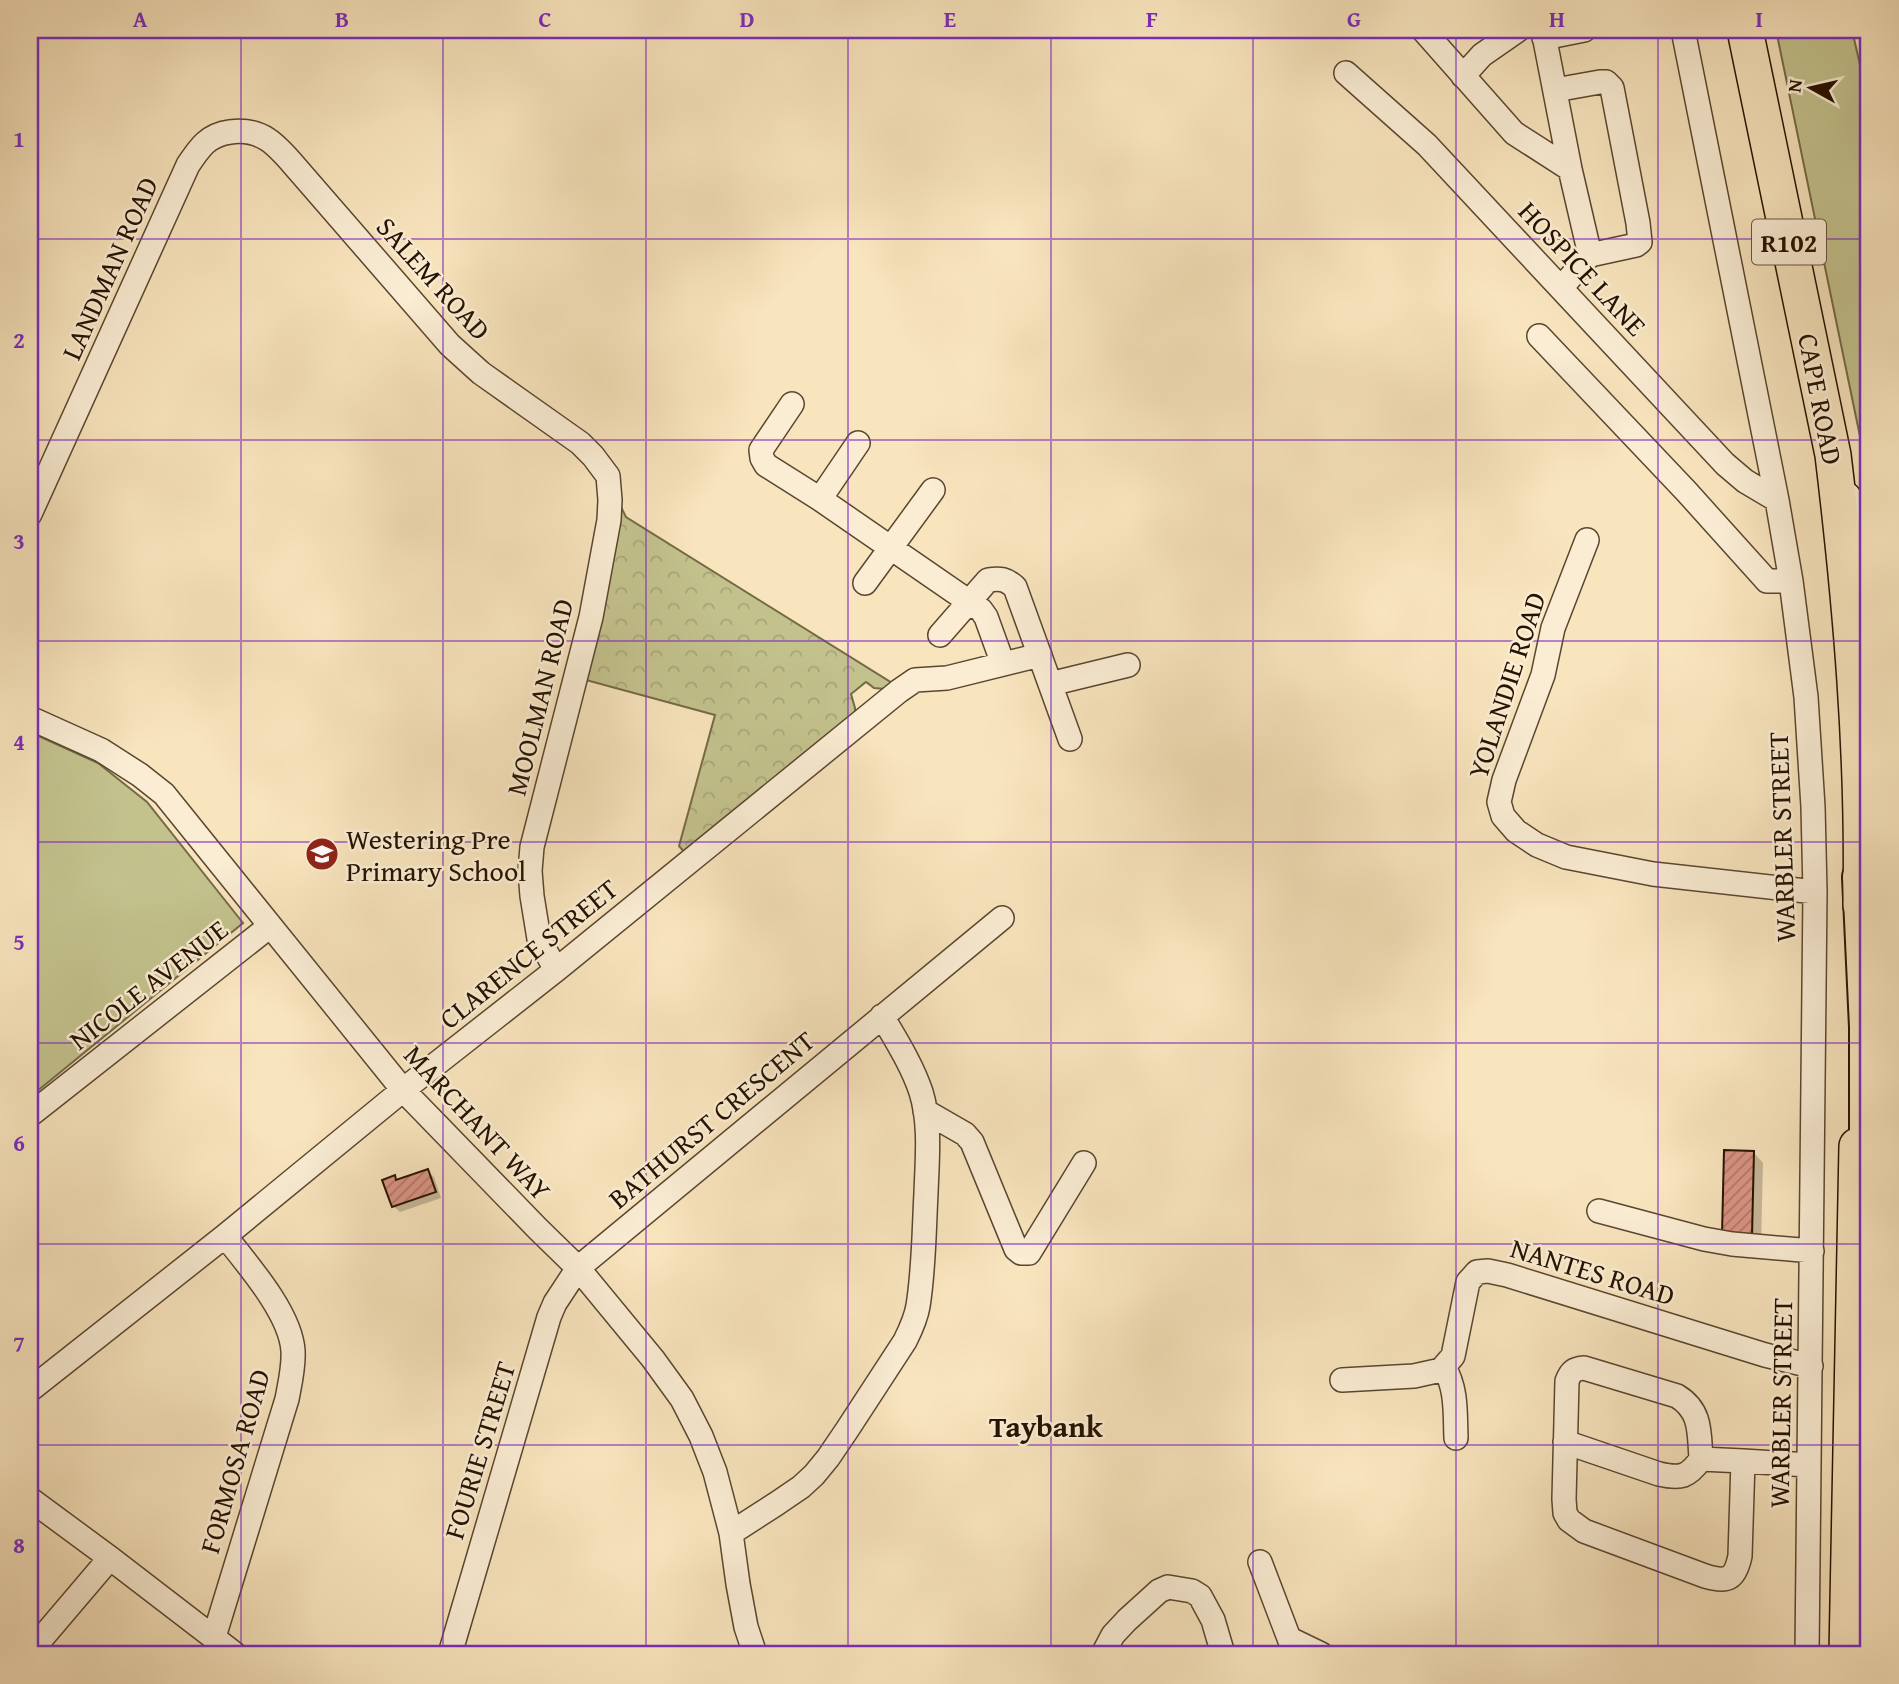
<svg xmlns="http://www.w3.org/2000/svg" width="1899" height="1684" font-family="'Gentium Book Plus',serif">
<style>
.grass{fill:#c3c28d;stroke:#746a46;stroke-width:2}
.park{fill:url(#park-crowns);stroke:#746a46;stroke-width:2}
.shadow{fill:#0003}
.building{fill:url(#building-hatch);stroke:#261200;stroke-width:2}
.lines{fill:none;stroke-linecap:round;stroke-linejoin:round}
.minor-casing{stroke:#5a462f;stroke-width:26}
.secondary-casing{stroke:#261200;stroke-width:35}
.primary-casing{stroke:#261200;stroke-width:38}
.motorway-casing{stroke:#261200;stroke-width:42}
.minor{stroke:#faedd4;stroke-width:23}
.secondary{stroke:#faedd4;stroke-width:32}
.primary{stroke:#f8e4bd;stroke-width:35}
.motorway{stroke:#f8e4bd;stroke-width:38}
.grid{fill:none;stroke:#7b2cbf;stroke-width:2;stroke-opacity:0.55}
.labels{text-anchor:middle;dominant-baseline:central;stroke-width:5;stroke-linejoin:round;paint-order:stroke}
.shield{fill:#faedd4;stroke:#665440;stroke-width:2}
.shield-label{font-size:26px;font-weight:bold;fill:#261200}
.street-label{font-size:28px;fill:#261200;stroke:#faedd4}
.poi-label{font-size:28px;fill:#261200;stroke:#faedd4;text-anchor:start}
.neighbourhood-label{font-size:30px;font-weight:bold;fill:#261200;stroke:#faedd4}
.neatline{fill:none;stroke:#7b2cbf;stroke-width:2.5}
.grid-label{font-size:23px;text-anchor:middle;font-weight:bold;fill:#7b2cbf}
</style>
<defs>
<pattern id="park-crowns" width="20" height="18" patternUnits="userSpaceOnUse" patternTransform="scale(1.75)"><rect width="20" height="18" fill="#c3c28d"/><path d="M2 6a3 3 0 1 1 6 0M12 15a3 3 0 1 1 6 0" fill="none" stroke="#a7a678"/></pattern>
<pattern id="building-hatch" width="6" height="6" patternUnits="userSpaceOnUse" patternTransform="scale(1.75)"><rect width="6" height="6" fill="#db9484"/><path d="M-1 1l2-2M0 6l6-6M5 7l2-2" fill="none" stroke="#b1776a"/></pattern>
</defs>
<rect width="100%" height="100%" fill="#f8e4bd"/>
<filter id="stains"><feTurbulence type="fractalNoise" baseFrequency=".00286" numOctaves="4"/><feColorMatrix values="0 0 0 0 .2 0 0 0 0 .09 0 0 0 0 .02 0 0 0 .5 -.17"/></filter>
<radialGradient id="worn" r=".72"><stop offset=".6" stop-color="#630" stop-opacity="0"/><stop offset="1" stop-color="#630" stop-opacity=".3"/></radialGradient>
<path class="grass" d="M1776 30H1852L1861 69 1869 121V480Z
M30 732 98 763 147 802 243 923 30 1097Z"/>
<path class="park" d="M620 505 626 517 892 683 885 689 874 688 866 682 851 694 855 708V714L685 853 679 846 715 715 586 680Z"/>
<path class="shadow" d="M1754 1153 1763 1163 1761 1245 1734 1244Z
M428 1171 434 1177 441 1198 400 1212 393 1206 395 1177 398 1181Z"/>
<path class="building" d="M1724 1150 1754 1151 1752 1236 1722 1235Z
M428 1169 436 1192 392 1207 382 1180 395 1175 396 1180Z"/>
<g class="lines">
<defs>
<path id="minor" d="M1423 30 1514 133 1570 169
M1543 30 1570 169 1590 255 1561 288
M1683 30 1777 500 1791 581 1806 697 1813 807 1815 892 1807 1654
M1544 38 1584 30
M1346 73 1427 145 1725 464 1745 481 1777 500
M1463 76 1482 55 1518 30
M1555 90 1600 82H1606L1612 88 1638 223 1640 242 1636 245 1590 255
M1539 336 1686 491 1767 581H1791
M792 404 761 450 762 458 766 465 820 499 981 610 986 617 1003 664
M820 499 858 443
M30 514 188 165C200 147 208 135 230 132 264 127 279 148 299 171L450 345 481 373 580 443 593 456 608 476 610 500 609 520 591 617 532 847 530 871 532 896 539 939 556 970
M1587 540 1553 628 1543 675 1504 780 1499 802 1503 816 1516 831 1537 845 1566 857 1653 874 1815 892
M865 583 933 490
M940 635 988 580C1000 578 1006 579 1015 587L1070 739
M1050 684 1128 665
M30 718 101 750 140 775 164 794 403 1090 538 1229 578 1268 653 1359 682 1399 701 1436 715 1472 731 1533 738 1584 746 1627 755 1654
M925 1111 965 1134 972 1142 1016 1249 1021 1253H1029L1084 1163
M30 1115 270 926
M1599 1211 1704 1239 1732 1244 1812 1251
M1444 1367C1457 1389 1455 1413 1456 1438
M1342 1380 1414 1376 1441 1370 1453 1356 1468 1282 1477 1272 1488 1271 1507 1275 1765 1355 1811 1366
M30 1390 225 1236 403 1090 556 970 899 691 915 680 947 678 1040 655
M1565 1442 1659 1474C1681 1479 1688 1477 1701 1459 1699 1434 1702 1411 1677 1396L1584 1368C1574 1369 1571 1371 1567 1381L1564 1499 1565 1513 1569 1520 1584 1531 1705 1576C1728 1583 1735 1579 1740 1556L1743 1461 1701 1459
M1743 1461 1809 1465
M30 1499 110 1558 235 1654
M731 1533 776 1504 801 1487 814 1475 828 1458 847 1430 905 1341C911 1329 916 1318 918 1306 924 1269 924 1230 926 1193 927 1161 931 1124 921 1092 912 1065 896 1040 882 1016
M1260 1562 1295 1654
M214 1637 287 1399C290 1383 294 1367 293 1351 291 1314 248 1265 225 1236
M42 1638 110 1558
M1290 1639 1321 1654
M450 1654 549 1317 555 1303 578 1268 1002 918
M1103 1654 1113 1635 1127 1620 1159 1591 1168 1587 1192 1591 1200 1596 1213 1620 1223 1654"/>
<path id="secondary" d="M1845 498 1869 558"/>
<path id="primary" d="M1745 30 1833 455C1851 604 1864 755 1861 905
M1847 1654 1857 1146"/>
<path id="motorway" d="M1862 877 1869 1027V1179"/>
</defs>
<use href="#minor" class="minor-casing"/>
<use href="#secondary" class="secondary-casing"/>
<use href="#primary" class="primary-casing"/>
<use href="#motorway" class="motorway-casing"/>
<use href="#minor" class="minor"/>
<use href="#secondary" class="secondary"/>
<use href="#primary" class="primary"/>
<use href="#motorway" class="motorway"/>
</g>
<path class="grid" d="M241 30V1654M443 30V1654M646 30V1654M848 30V1654M1051 30V1654M1253 30V1654M1456 30V1654M1658 30V1654M30 239H1869M30 440H1869M30 641H1869M30 842H1869M30 1043H1869M30 1244H1869M30 1445H1869"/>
<defs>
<symbol id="school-disc" viewBox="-11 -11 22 22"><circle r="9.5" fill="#8f2418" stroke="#faedd4"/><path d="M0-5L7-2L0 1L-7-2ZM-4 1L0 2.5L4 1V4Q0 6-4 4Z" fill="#fff"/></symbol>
</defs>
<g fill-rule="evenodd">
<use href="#school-disc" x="303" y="835" width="38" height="38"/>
</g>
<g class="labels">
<rect class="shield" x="1752" y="219.5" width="74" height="45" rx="5"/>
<g class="shield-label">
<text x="1789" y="242">R102</text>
</g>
<g class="street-label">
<text transform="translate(109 268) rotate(-66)">LANDMAN ROAD</text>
<text transform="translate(1583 268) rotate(47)">HOSPICE LANE</text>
<text transform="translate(434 278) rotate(48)">SALEM ROAD</text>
<text transform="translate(1821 399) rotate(79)">CAPE ROAD</text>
<text transform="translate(1506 685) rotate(-72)">YOLANDIE ROAD</text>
<text transform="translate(539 697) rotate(-76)">MOOLMAN ROAD</text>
<text transform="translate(1781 837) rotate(-92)">WARBLER STREET</text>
<text transform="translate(528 953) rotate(-39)">CLARENCE STREET</text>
<text transform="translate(148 984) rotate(-38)">NICOLE AVENUE</text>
<text transform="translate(711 1119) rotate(-40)">BATHURST CRESCENT</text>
<text transform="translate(478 1122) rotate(47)">MARCHANT WAY</text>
<text transform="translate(1593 1271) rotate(17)">NANTES ROAD</text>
<text transform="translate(1780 1403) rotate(-89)">WARBLER STREET</text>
<text transform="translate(479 1450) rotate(-73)">FOURIE STREET</text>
<text transform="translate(234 1461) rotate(-74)">FORMOSA ROAD</text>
</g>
<g class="poi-label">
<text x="346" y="838">Westering Pre<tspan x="346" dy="32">Primary School</tspan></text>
</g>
<g class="neighbourhood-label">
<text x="1046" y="1426">Taybank</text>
</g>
</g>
<rect width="1899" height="1684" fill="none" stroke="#f8e4bd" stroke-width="77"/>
<g transform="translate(1811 88) rotate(278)" stroke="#faedd4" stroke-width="5" paint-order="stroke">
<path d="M0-5L12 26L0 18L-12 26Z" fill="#261200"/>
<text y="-10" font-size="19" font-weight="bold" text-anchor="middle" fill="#261200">N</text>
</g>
<rect x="38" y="38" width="1822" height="1608" class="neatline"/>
<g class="grid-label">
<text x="140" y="27">A</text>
<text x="342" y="27">B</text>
<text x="545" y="27">C</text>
<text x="747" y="27">D</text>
<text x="950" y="27">E</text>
<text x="1152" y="27">F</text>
<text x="1354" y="27">G</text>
<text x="1557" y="27">H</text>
<text x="1759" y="27">I</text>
<text x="19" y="147">1</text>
<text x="19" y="348">2</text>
<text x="19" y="549">3</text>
<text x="19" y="750">4</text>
<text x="19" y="950">5</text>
<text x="19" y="1151">6</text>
<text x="19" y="1352">7</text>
<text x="19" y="1553">8</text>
</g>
<rect width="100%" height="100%" filter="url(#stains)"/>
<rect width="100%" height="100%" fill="url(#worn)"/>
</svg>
